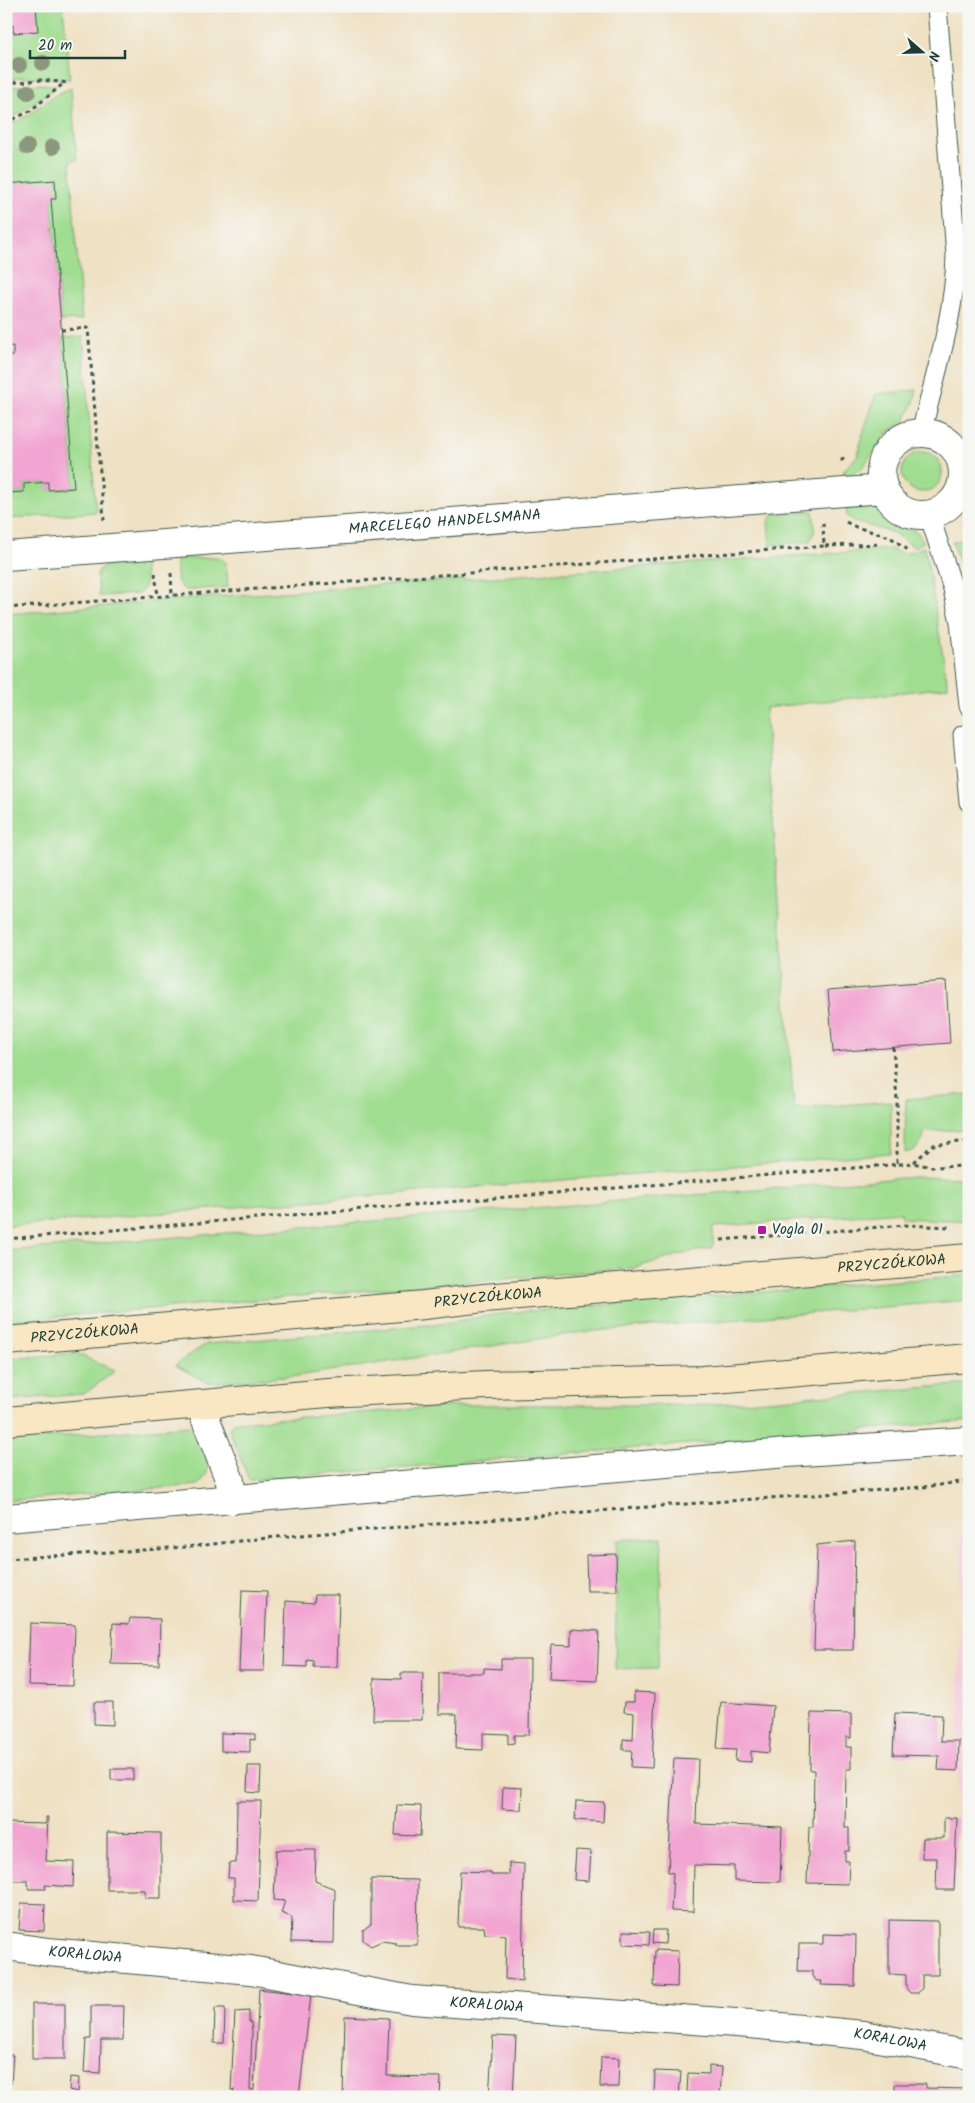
<svg xmlns="http://www.w3.org/2000/svg" width="975" height="2103" font-family="Kalam,sans-serif">
<style>
.built{fill:#f4cfde}
.green{fill:#a0dd91;stroke:#608d62}
.building{fill:#f2a5d2}
.lines{fill:none;stroke-linecap:round;stroke-linejoin:round}
.lane-casing{stroke:#3e5649;stroke-width:21}
.street-casing{stroke:#3e5649;stroke-width:30}
.secondary-casing{stroke:#3e5649;stroke-width:30}
.path{stroke:#3e5649;stroke-width:3;stroke-dasharray:4 4;stroke-linecap:butt}
.lane{stroke:#fff;stroke-width:19}
.street{stroke:#fff;stroke-width:28}
.secondary{stroke:#f9e7c3;stroke-width:28}
.tree{fill:#8b987f}
.poi-dot{fill:#b5179e;stroke:#f6f6f2;stroke-width:2}
.labels{text-anchor:middle;dominant-baseline:central;stroke-width:5;stroke-linejoin:round;paint-order:stroke}
.street-label{font-size:15px;fill:#1f3d34;stroke:#f6f6f2}
.poi-label{font-size:15px;fill:#1f3d34;stroke:#f6f6f2;text-anchor:start}
</style>
<rect width="100%" height="100%" fill="#f6f6f2"/>
<filter id="ink" filterUnits="userSpaceOnUse"><feTurbulence type="fractalNoise" baseFrequency=".02" numOctaves="2"/><feDisplacementMap in="SourceGraphic" scale="10" xChannelSelector="R" yChannelSelector="G"/><feConvolveMatrix kernelMatrix="1 2 1 2 8 2 1 2 1" color-interpolation-filters="sRGB"/></filter>
<filter id="wash" filterUnits="userSpaceOnUse"><feTurbulence type="fractalNoise" baseFrequency=".0096" numOctaves="4" result="noise"/><feDisplacementMap in="SourceGraphic" scale="20" xChannelSelector="R" yChannelSelector="G"/><feGaussianBlur stdDeviation="1.12" result="paint"/><feColorMatrix in="noise" values="0 0 0 0 0 0 0 0 0 0 0 0 0 0 0 0 0 1.4 0 .05"/><feComposite in="paint" operator="in"/></filter>
<g filter="url(#wash)">
<rect width="100%" height="100%" fill="#efe1c3"/>
<path class="built" d="M969 1512V1835L957 1834 962 1513Z"/>
<path class="green" d="M36 6H63L70 79 23 77 6 79V26L13 25V33Z
M40 84 56 85V87L18 114 6 119V87Z
M71 88 77 160 70 161 82 320 61 321 51 199 56 198 6 184V126C32 118 47 95 71 88Z
M83 337 96 512 6 519V486L8 493 24 492V484L48 482V490L74 488 62 338Z
M917 390 913 405 904 422 888 432 861 469 844 478V470L858 455 857 451H860V442L876 394Z
M902 472a20 20 0 1 1 40 0a20 20 0 1 1-40 0Z
M875 507 918 533 924 542 914 547 894 533 855 522 847 516 846 508Z
M813 511C814 522 818 535 808 542L770 545 768 521 774 514Z
M969 537V593L952 542Z
M924 547 927 559 948 687 765 708 794 1109 891 1101V1153L6 1226V614L197 598 891 549 904 554Z
M218 557 226 562 228 587 186 590C174 585 176 571 176 559Z
M144 563C144 573 149 589 138 594L99 596C99 590 97 582 97 576 99 558 131 563 144 563Z
M969 1094V1129L924 1132C923 1144 918 1150 905 1153L906 1099Z
M914 1177 969 1178V1221L902 1218 901 1212 713 1227V1248L686 1253 633 1268 6 1321V1251Z
M969 1275V1300L583 1332 297 1376 208 1383 175 1365 206 1344 439 1324 504 1313Z
M76 1353 115 1371 84 1394 6 1400V1359Z
M969 1384V1421L249 1480 229 1429 235 1422 468 1405H703Z
M188 1426C199 1432 212 1460 207 1472 206 1477 202 1481 198 1485L6 1501V1441Z
M662 1537 658 1668 615 1669 617 1540Z"/>
<g id="blocks">
<path class="building" d="M6 6H36L38 31 13 33V25L6 26Z
M55 180 56 199H51L74 488 48 490V482L24 484V492L7 493 6 414 9 413 6 356H13V346L6 347V184Z
M946 981 950 1043 833 1052 828 990Z
M855 1541 853 1650H814L817 1545Z
M616 1554 617 1591H587L586 1555Z
M242 1590 267 1591 264 1671H239Z
M315 1595H339L337 1667H313V1661L307 1660V1667L284 1666 286 1601 314 1603Z
M130 1618 160 1619 159 1665 111 1664 113 1623 129 1624Z
M30 1623 75 1625 73 1686 28 1685Z
M571 1629 599 1631 597 1681 549 1679 551 1645 571 1646Z
M501 1659H530L529 1735H514V1743L508 1744V1734L483 1733V1750L456 1749 457 1714H439V1673H484V1668L501 1669Z
M401 1673H423L422 1720H373L374 1678 401 1679Z
M634 1692 655 1693 652 1768 631 1767 632 1750H623V1739L633 1740 634 1713 624 1712 625 1702H634Z
M94 1702H113V1725L94 1724Z
M721 1702 773 1706 769 1753 751 1751V1762L735 1761 736 1750 717 1749Z
M811 1713 851 1714V1738L846 1737V1747H851V1769H846L845 1828H849V1851H845V1861H849L848 1884 807 1883 809 1827H813L814 1770H810Z
M895 1713 942 1715 941 1741H959L958 1771 938 1770 939 1756 893 1755Z
M221 1733 255 1734V1740L250 1739V1752L221 1751Z
M674 1758 698 1759 696 1824 782 1827 780 1882 734 1881V1866L694 1865 693 1912 671 1911 673 1873 668 1872Z
M248 1766H261L260 1793 247 1792Z
M111 1769H133V1780H111Z
M503 1787 522 1788 521 1810 502 1809Z
M237 1801H261L258 1901 234 1900V1878H228L229 1863H236Z
M576 1801 604 1802 603 1822 575 1820Z
M397 1805 421 1806 420 1836 395 1835Z
M46 1817H48L46 1861 74 1862 73 1887 45 1885 46 1889H28V1881H6V1823L46 1824Z
M944 1818H957L954 1890H936L937 1858H922L923 1838H944Z
M107 1832 161 1833V1898H145V1890H107Z
M276 1850H316L315 1881 335 1889 334 1943 291 1942 292 1917 281 1913 285 1901 274 1900Z
M576 1850 591 1851 589 1881 574 1880Z
M509 1863 524 1864 522 1981 505 1979 506 1935 485 1934 484 1927H458L460 1871 491 1872V1875H509Z
M371 1879 418 1880 417 1945H396V1943L382 1941 371 1946 363 1940V1930L371 1924Z
M21 1903 45 1904 44 1931 19 1930Z
M889 1920 938 1921V1975H922V1988L918 1993H910L906 1988V1975L889 1974Z
M653 1930H666L665 1944 652 1943Z
M623 1931 650 1932 649 1945 623 1944Z
M823 1934 856 1935 855 1986 821 1985 822 1981H817L812 1976V1971H798L799 1944H823Z
M655 1950 678 1951 677 1987 654 1986Z
M259 1989 311 1995 299 2097H233L234 2090H231L235 2012 249 2011V2022H251L252 2031 250 2090H254Z
M32 2004H65V2059H32Z
M91 2006H124L123 2040H101L100 2073 84 2072 86 2039H91Z
M215 2008H225L224 2043H214Z
M345 2016 389 2018 387 2076 441 2077 440 2097H343Z
M493 2036 516 2037 513 2097H489Z
M6 2055H13L11 2084 6 2083Z
M601 2057 619 2058 618 2087H600Z
M709 2066 722 2067 720 2094 687 2092 688 2073 709 2074Z
M655 2071 681 2072 679 2097H654Z
M70 2077 79 2078 78 2092 69 2090Z
M895 2084H926V2088L967 2089V2097H895Z
M751 2093 774 2094V2097H750Z"/>
</g>
</g>
<g filter="url(#ink)">
<use href="#blocks" fill-opacity="0" stroke="#3e5649" stroke-width="1"/>
<g class="lines">
<defs>
<path id="lane" d="M921 433C935 375 955 315 956 255L937 6
M929 514 953 589 960 622 969 706
M969 734 963 735 969 802"/>
<g id="street">
<circle cx="922" cy="474" r="41"/>
<path id="s1" d="M6 556 884 489"/>
<path d="M200 1405 230 1481 232 1500"/>
<path d="M6 1518 787 1453 969 1441"/>
<path id="s2" d="M6 1946 48 1952 251 1970 412 2000 750 2024 863 2035 969 2055"/>
</g>
<g id="secondary">
<path id="s3" d="M6 1341 424 1305 484 1298 969 1258"/>
<path d="M6 1421 328 1393 486 1385 703 1380 969 1358"/>
</g>
</defs>
<use href="#lane" class="lane-casing"/>
<use href="#street" class="street-casing"/>
<use href="#secondary" class="secondary-casing"/>
<path class="path" d="M6 83 41 80 68 83
M6 123 30 111 63 84
M61 330 88 328 104 520
M6 353 13 352
M966 414 969 419
M841 461 846 456
M846 522 856 527 890 537 908 550
M823 523 824 546 881 544
M155 573 158 596
M171 573 172 595
M6 608 824 546
M893 1047 897 1100V1164
M914 1162 933 1145 969 1141
M6 1239 913 1163 932 1167 969 1166
M721 1240 905 1225 951 1227
M6 1559 186 1547 276 1537 672 1505 923 1487 969 1481"/>
<use href="#lane" class="lane"/>
<use href="#street" class="street"/>
<use href="#secondary" class="secondary"/>
</g>
<g class="tree">
<circle cx="43" cy="63" r="8"/>
<circle cx="19" cy="65" r="8"/>
<circle cx="28" cy="92" r="8"/>
<circle cx="27" cy="147" r="8"/>
<circle cx="52" cy="147" r="8"/>
</g>
</g>
<rect class="poi-dot" x="757" y="1225" width="10" height="10" rx="2.5"/>
<g class="labels">
<g class="street-label">
<text stroke="none"><textPath href="#s1" startOffset="440">MARCELEGO HANDELSMANA</textPath></text>
<text stroke="none"><textPath href="#s3" startOffset="889">PRZYCZÓŁKOWA</textPath></text>
<text stroke="none"><textPath href="#s3" startOffset="484">PRZYCZÓŁKOWA</textPath></text>
<text stroke="none"><textPath href="#s3" startOffset="79">PRZYCZÓŁKOWA</textPath></text>
<text stroke="none"><textPath href="#s2" startOffset="80">KORALOWA</textPath></text>
<text stroke="none"><textPath href="#s2" startOffset="485">KORALOWA</textPath></text>
<text stroke="none"><textPath href="#s2" startOffset="890">KORALOWA</textPath></text>
</g>
<g class="poi-label">
<text x="772" y="1230">Vogla 01</text>
</g>
</g>
<rect width="975" height="2103" fill="none" stroke="#f6f6f2" stroke-width="25"/>
<g transform="translate(922 52) rotate(110)" stroke="#f6f6f2" stroke-width="4" paint-order="stroke">
<path d="M0-4L9 19L0 12L-9 19Z" fill="#1f3d34"/>
<text y="-8" font-size="14" font-weight="bold" text-anchor="middle" fill="#1f3d34">N</text>
</g>
<path d="M30 50v8h95v-8" fill="none" stroke="#1f3d34" stroke-width="2.5"/>
<text x="38" y="50" font-size="15" fill="#1f3d34" stroke="#f6f6f2" stroke-width="4" paint-order="stroke">20 m</text>
</svg>
